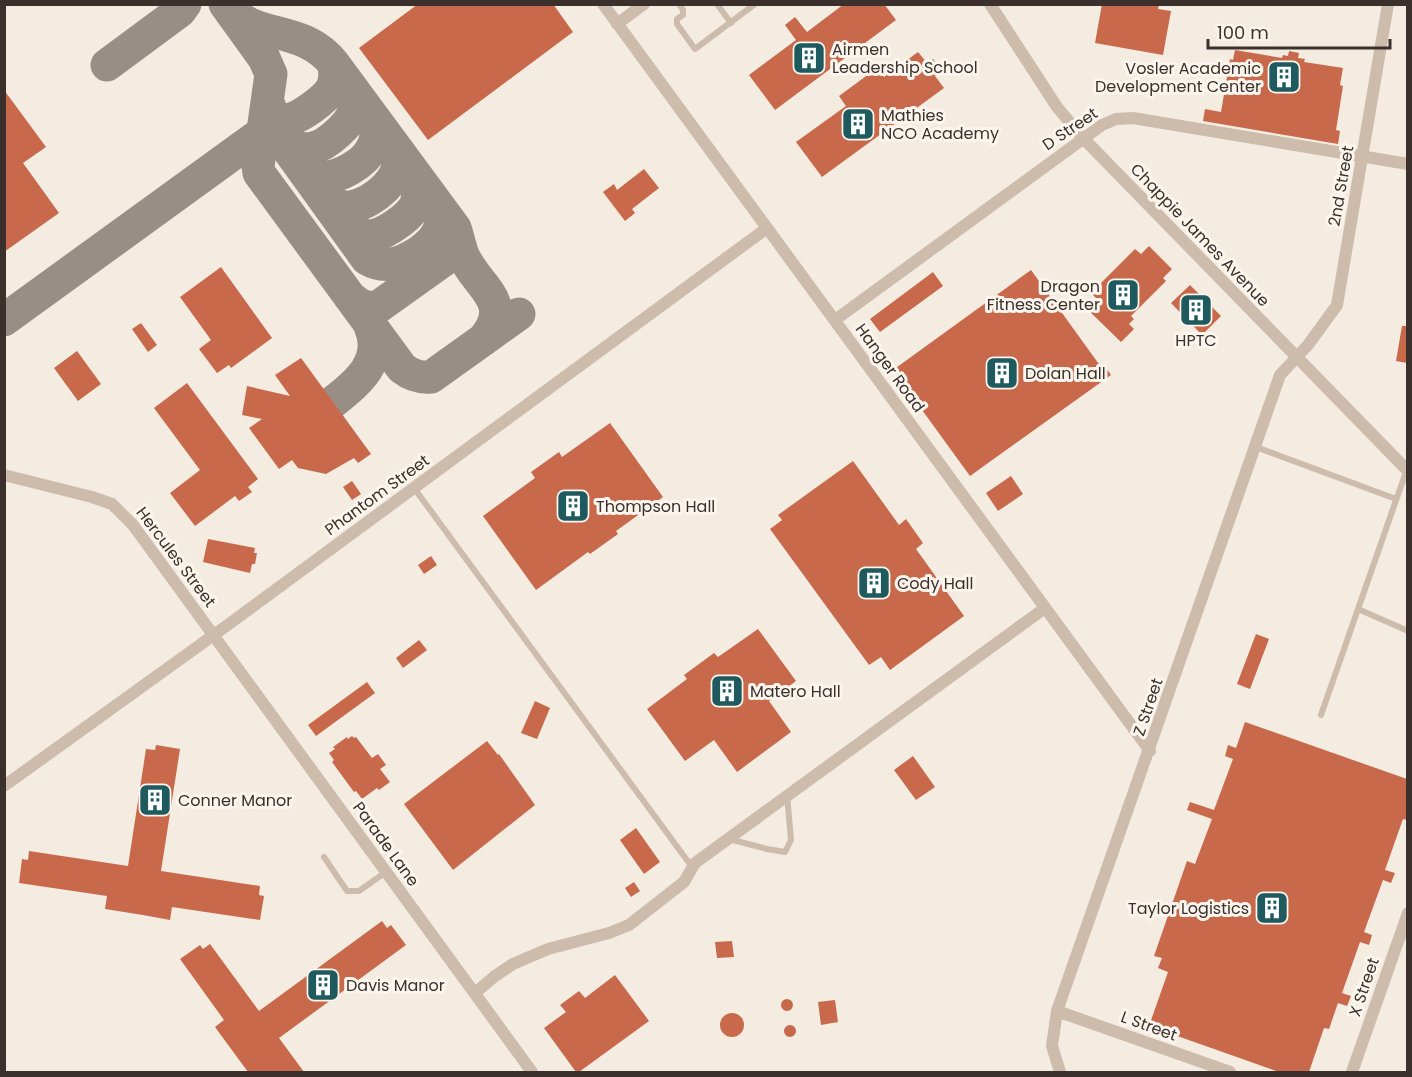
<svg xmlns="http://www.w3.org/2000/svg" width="1412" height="1077" font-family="Poppins,sans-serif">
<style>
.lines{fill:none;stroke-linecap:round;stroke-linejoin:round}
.taxiway{stroke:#988e86;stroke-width:33}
.building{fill:#c8694b}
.service{stroke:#cdbbac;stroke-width:6}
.minor{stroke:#cdbbac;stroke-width:12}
.labels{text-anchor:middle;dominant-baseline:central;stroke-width:6;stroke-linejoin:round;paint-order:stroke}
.poi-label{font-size:16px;fill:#3b302b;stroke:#fbf5ee;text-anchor:start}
.street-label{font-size:16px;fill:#3b302b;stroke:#fbf5ee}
</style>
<rect width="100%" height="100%" fill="#f4ebe1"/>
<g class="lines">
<path class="taxiway" d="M225 4 264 58 271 74 258 166 259 173 402 368C411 375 419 378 431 377L519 314
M232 12C262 40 304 26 334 64L455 228C458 237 460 247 463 255 478 289 515 301 483 340
M107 65 180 11 185 4
M268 102 273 116C277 118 281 120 286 120 299 119 326 99 332 88 336 80 335 72 334 64
M266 110 268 119 277 134 367 259C386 270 401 263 419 252 428 245 436 239 440 227 442 219 440 212 437 204
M281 140C291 146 301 151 313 148 327 145 351 124 354 110 356 104 355 97 354 91
M301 166C307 171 313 176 321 177 338 179 365 163 372 148 378 138 376 126 372 116
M320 193C327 200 334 205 344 207 364 209 396 185 398 165 398 159 396 152 394 146
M346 229C369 241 381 236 401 221 407 216 413 211 416 204 419 195 418 185 416 176
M349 296C358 304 365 309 378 307L448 257
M4 320 263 132
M333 402C358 383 385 360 370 326"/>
</g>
<path class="building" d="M418 4H553L573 32 428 140 359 48Z
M844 4H884L896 20 775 110 749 75 796 40 785 25 795 17 807 32Z
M1102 4H1159L1158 9 1171 11 1163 55 1095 43Z
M1235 50 1282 58 1283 55 1288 56 1289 51 1299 53 1298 58 1305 59 1304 62 1343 68 1340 85 1343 86 1336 130 1340 131 1338 144 1203 121 1205 109 1221 112 1230 59 1233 60Z
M918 52 927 63 933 59 942 72 935 76 944 88 822 177 796 142 846 106 839 96 877 68 884 77Z
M4 90 46 147 23 163 59 213 4 252Z
M644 169 659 188 632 209 635 213 625 221 603 192 614 184 617 190Z
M1149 246 1172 269 1163 278 1166 281 1131 316 1134 319 1129 324 1134 329 1121 342 1086 308 1096 298 1091 293 1135 249 1141 254Z
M221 267 272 338 231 368 229 365 217 373 199 349 211 340 180 297Z
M1031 270 1101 367 1104 365 1111 375 970 476 893 370Z
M933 272 943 286 880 332 870 319Z
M1190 285 1221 316 1202 335 1171 303Z
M141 323 157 345 148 352 132 329Z
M1402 326H1407V363L1396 361Z
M77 351 101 384 78 401 54 368Z
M301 358 371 454 358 463 354 458 326 474 298 468 292 460 279 469 249 428 262 419 242 415 247 386 290 396 275 375Z
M187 383 258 479 248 487 252 492 239 501 235 496 195 526 170 493 200 470 154 408Z
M610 423 663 497 616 531 618 534 590 554 588 552 536 590 483 516 535 478 531 472 559 452 562 457Z
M853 461 899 525 906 519 923 543 916 549 964 616 890 670 881 657 869 665 770 529 782 520 778 515Z
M1011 476 1023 494 998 511 986 493Z
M352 481 361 494 352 500 343 487Z
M208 539 255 548 254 553H257L255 564H252L250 573 203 562Z
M431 556 437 565 424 574 418 565Z
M758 629 796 681 769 701 791 732 737 772 714 740 685 761 647 709 687 679 684 675 714 653 718 657Z
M1256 634 1269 639 1250 689 1237 684Z
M419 640 427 650 403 668 396 658Z
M367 682 375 693 316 736 308 725Z
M535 701 550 708 537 739 521 733Z
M1245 722 1407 779V820L1403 819 1385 870 1395 873 1391 883 1383 880 1364 932 1372 935 1369 945 1360 942 1342 993 1351 996 1347 1006 1338 1003 1329 1029 1324 1028 1309 1072H1279L1149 1026 1168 972 1158 968 1162 958 1154 956 1187 861 1195 864 1212 819 1187 810 1190 802 1214 810 1233 759 1225 756 1228 745 1236 748Z
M352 736 354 738 356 737 372 758 378 754 386 765 380 769 390 782 379 790 377 788 362 799 356 791 354 792 332 762 334 760 329 753 335 749 333 747 347 737 348 739Z
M487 741 498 755 499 754 535 805 453 870 404 804Z
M156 745 180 749 161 871 260 886 259 895 264 896 260 920 172 907 170 920 143 915 105 909 107 896 19 883 22 859 28 860 29 851 128 866 146 749 155 750Z
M913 756 935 787 916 800 894 770Z
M636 828 660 862 644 874 620 840Z
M634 882 640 891 631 897 625 888Z
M382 921 387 928 391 925 406 945 279 1038 304 1072H248L215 1027 224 1020 180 959 200 945 203 949 210 944 259 1011Z
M732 941 734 957 717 958 715 942Z
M615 975 649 1021 579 1072H576L544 1028 566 1012 560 1005 579 991 585 998Z
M781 1005a6 6 0 1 1 12 0a6 6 0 1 1-12 0Z
M835 1000 838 1022 821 1025 818 1002Z
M720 1025a12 12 0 1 1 24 0a12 12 0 1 1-24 0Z
M784 1031a6 6 0 1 1 12 0a6 6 0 1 1-12 0Z"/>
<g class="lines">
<path class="service" d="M679 4 683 10V15L677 19V24L695 49 755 4
M717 4 731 23
M1256 447 1396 499
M1407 469 1358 609 1408 631
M414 488 692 867
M1321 715 1358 609
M729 839 767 849 785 852 791 840 787 795
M324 857 347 891H359L386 872"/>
<path class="minor" d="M603 4 1150 751
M990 4 1057 107 1083 138 1408 471
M617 24 644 4
M835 320 1102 125 1116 119 1133 118 1408 164
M4 475 92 497 112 504 133 525 532 1072
M4 786 229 624 767 228
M475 993 495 976 513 964 548 949 609 933 629 925 684 882 695 863 1045 608
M1057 1011 1230 1072
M1060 1072 1052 1046 1057 1011 1280 375 1308 345 1337 305 1388 4
M1352 1072 1408 913"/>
</g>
<defs>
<symbol id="building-square" viewBox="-11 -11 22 22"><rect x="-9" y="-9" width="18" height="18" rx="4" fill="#1f5a5e" stroke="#fbf5ee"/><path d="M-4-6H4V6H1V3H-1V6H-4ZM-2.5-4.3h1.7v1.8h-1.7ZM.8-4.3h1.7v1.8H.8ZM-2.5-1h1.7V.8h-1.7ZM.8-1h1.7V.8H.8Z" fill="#fff"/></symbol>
</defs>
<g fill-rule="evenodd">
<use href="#building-square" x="790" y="39" width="38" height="38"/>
<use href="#building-square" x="1265" y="58" width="38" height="38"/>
<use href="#building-square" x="839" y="105" width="38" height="38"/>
<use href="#building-square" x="1104" y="276" width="38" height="38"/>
<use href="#building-square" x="1177" y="291" width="38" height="38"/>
<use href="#building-square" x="983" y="354" width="38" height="38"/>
<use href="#building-square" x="554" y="487" width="38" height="38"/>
<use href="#building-square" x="855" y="564" width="38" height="38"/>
<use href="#building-square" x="708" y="672" width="38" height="38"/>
<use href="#building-square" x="136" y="781" width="38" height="38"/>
<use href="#building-square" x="1253" y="889" width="38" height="38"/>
<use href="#building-square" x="304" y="966" width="38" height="38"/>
</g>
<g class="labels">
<g class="poi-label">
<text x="832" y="49">Airmen<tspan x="832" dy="18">Leadership School</tspan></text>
<text x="1261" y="68" text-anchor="end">Vosler Academic<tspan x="1261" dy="18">Development Center</tspan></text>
<text x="881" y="115">Mathies<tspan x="881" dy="18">NCO Academy</tspan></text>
<text x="1100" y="286" text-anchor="end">Dragon<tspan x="1100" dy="18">Fitness Center</tspan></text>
<text x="1196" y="340" text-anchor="middle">HPTC</text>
<text x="1025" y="373">Dolan Hall</text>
<text x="596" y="506">Thompson Hall</text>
<text x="897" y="583">Cody Hall</text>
<text x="750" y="691">Matero Hall</text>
<text x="178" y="800">Conner Manor</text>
<text x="1249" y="908" text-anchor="end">Taylor Logistics</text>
<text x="346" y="985">Davis Manor</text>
</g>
<g class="street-label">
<text transform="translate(1070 129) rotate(-34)">D Street</text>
<text transform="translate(1341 186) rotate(-80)">2nd Street</text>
<text transform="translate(1200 235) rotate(46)">Chappie James Avenue</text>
<text transform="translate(890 368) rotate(54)">Hanger Road</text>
<text transform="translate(377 495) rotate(-36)">Phantom Street</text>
<text transform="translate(176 557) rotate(53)">Hercules Street</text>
<text transform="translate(1148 707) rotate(-71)">Z Street</text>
<text transform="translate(386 844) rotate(54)">Parade Lane</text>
<text transform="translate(1364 987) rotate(-71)">X Street</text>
<text transform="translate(1149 1026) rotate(20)">L Street</text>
</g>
</g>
<rect width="1412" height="1077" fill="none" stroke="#3b302b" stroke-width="12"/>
<path d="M1208 39v9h182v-9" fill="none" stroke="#3b302b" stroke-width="3"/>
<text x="1217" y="39" font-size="18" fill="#3b302b" stroke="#fbf5ee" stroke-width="4.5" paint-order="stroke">100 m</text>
</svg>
